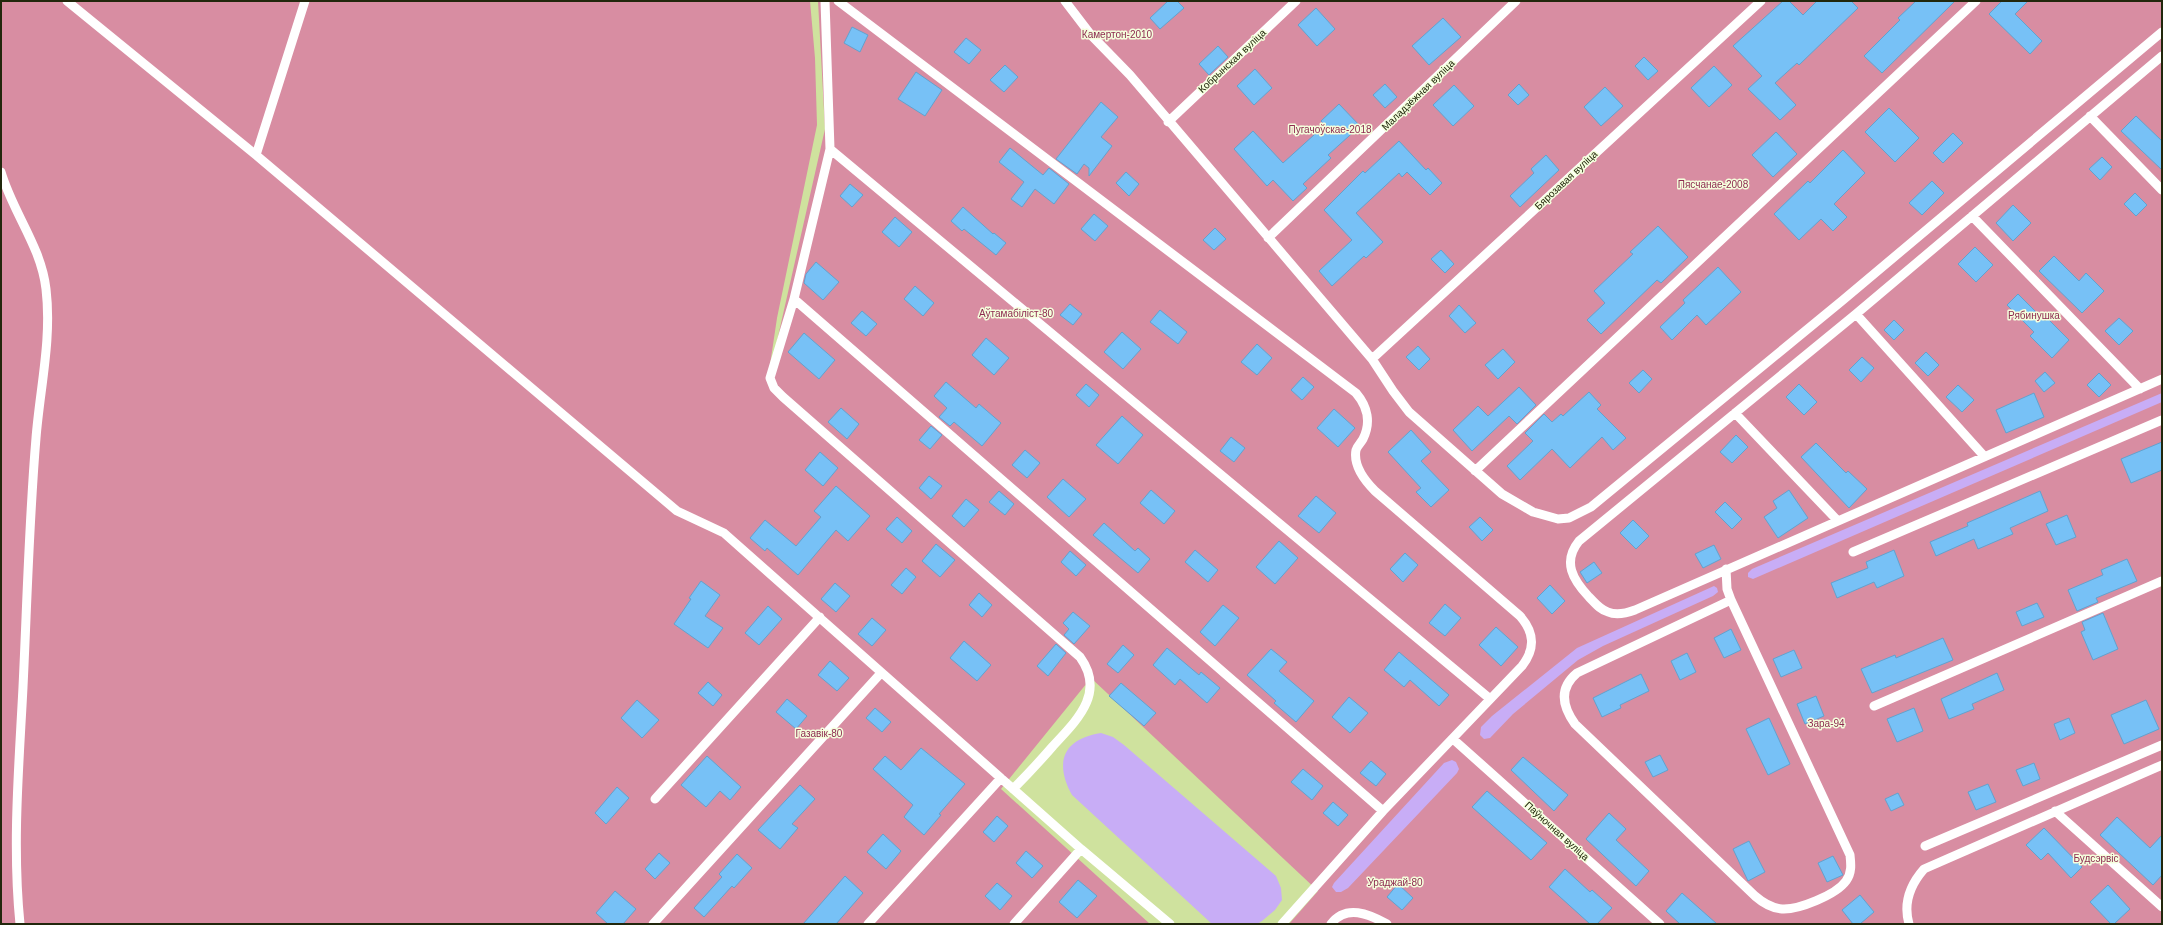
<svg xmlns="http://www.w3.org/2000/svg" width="2163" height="925" font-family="Helvetica,sans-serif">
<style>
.green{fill:#d88da2}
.water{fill:#c8adf6}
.building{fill:#77c1f6;stroke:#63a1cd}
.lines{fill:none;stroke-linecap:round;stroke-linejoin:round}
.lane{stroke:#fff;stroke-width:9}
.labels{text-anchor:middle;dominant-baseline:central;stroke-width:3;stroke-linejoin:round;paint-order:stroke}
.park-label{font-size:10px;fill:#8d2b50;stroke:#f5ffdd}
.street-label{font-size:10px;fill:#21270c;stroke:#f5ffdd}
</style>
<rect width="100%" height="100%" fill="#cfe29e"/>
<path class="green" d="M1 1H810L815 58 817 125 777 318 767 385 825 129 818 1H2162V924H1289L1318 891 1091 678 1001 789 1150 924H1Z"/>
<path class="water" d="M2162 393V402L1753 579 1748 577V573L1752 569Z
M1714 586 1717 588 1718 592 1713 596 1603 646 1578 660 1513 714 1490 738 1484 739 1480 735 1481 727 1492 716 1577 648Z
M1101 733 1113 737 1124 745 1276 876 1281 888 1282 900 1275 910 1262 921 1257 924H1212L1072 795C1054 762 1063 739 1101 733Z
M1452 760 1456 762 1459 769 1457 773 1348 888 1341 892H1336L1332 887 1334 883 1444 763Z"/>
<path class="building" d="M1168 1H1177L1184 8 1160 29 1150 18Z
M1783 1H1789L1803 15 1817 1H1851L1858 8 1799 65 1797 63 1775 83 1796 105 1780 120 1748 89 1762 76 1733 46Z
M1916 1H1955L1882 73 1864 56 1900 20 1898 18Z
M2002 1H2028L2015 14 2042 41 2030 54 1989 14Z
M1316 8 1335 29 1317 46 1298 25Z
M1443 18 1461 37 1429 65 1412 46Z
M852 27 868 35 860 52 844 43Z
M966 38 981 50 969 64 954 52Z
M1218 46 1228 57 1209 75 1199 64Z
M1644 57 1658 71 1648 80 1635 66Z
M1005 65 1018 77 1004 92 990 80Z
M1714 66 1732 85 1709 107 1691 88Z
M1255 69 1272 88 1254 105 1237 86Z
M916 72 942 90 925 116 898 99Z
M1385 84 1397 97 1385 108 1373 95Z
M1519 84 1529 95 1518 105 1508 95Z
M1454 85 1474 106 1453 126 1433 105Z
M1605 87 1623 106 1601 126 1584 107Z
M1101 102 1118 117 1101 137 1112 146 1089 176V168L1084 164 1077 174 1056 159Z
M1339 104 1360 126 1328 155 1331 158 1303 184 1307 188 1293 201 1273 180 1267 186 1234 149 1253 131 1283 163 1325 125 1321 121Z
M1889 108 1919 138 1895 162 1865 132Z
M2136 116 2162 141V170L2121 131Z
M1776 132 1797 154 1773 177 1752 155Z
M1953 133 1963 143 1943 163 1933 153Z
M1399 141 1426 170 1428 168 1442 183 1430 195 1407 172 1402 177 1399 173 1356 213 1383 242 1366 258 1364 256 1332 286 1319 271 1352 240 1324 210 1363 171 1365 173Z
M1010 148 1043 175 1049 168 1069 184 1054 204 1035 189 1022 207 1011 199 1024 182 999 162Z
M1843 150 1865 173 1834 204 1847 217 1833 231 1821 219 1799 240 1774 214 1808 181 1810 183Z
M1546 155 1559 170 1520 207 1510 196 1534 173 1531 169Z
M2102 157 2112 167 2100 180 2089 169Z
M1126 172 1139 184 1129 196 1116 183Z
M1932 181 1944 193 1922 215 1909 203Z
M850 184 863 195 852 207 840 196Z
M2135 193 2147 205 2136 216 2124 204Z
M2013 205 2031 223 2013 241 1996 223Z
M963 207 993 234 994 233 1006 243 996 255 964 229 962 231 951 221Z
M1094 214 1108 226 1095 241 1081 229Z
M895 217 912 232 899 247 882 232Z
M1658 226 1688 257 1661 283 1657 280 1601 334 1587 320 1605 303 1594 291 1633 254 1630 252Z
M1215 228 1226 239 1214 250 1203 240Z
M1975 247 1993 265 1976 282 1958 264Z
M1441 250 1454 264 1445 273 1431 259Z
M2054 256 2079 281 2086 273 2104 291 2082 313 2039 271Z
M816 262 839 282 823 300 804 283 806 274Z
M1718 267 1741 292 1706 325 1697 315 1672 340 1660 327 1685 303 1683 300Z
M915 286 934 303 923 316 904 299Z
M2018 294 2045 321 2047 318 2069 340 2052 358 2030 336 2034 332 2007 305Z
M1070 304 1082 314 1073 325 1060 315Z
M1459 305 1476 323 1465 333 1449 316Z
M1160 310 1187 332 1178 344 1150 322Z
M862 311 877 324 866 336 851 323Z
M2119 318 2133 331 2119 345 2105 331Z
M1894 320 1904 330 1894 340 1884 330Z
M1122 332 1141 349 1123 369 1104 352Z
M804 333 835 360 819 379 788 352Z
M986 338 1009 358 994 375 972 355Z
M1257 344 1272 358 1257 375 1241 362Z
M1418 346 1430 359 1419 370 1406 357Z
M1503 349 1515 362 1498 379 1485 365Z
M1926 352 1939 365 1928 376 1915 363Z
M1862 357 1874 368 1861 382 1849 370Z
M1643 370 1652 379 1639 393 1629 383Z
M2045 372 2055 383 2044 392 2035 381Z
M2099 373 2111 385 2099 397 2087 385Z
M1303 377 1314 387 1302 400 1291 390Z
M946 382 976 408 979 404 1001 423 982 446 954 422 950 426 939 417 947 408 934 396Z
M1086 384 1099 395 1089 407 1076 395Z
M1799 384 1817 402 1804 415 1786 397Z
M1958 385 1974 400 1962 412 1946 397Z
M1519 387 1536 405 1517 424 1509 416 1472 451 1453 430 1478 406 1488 416Z
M1589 392 1601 405 1597 409 1626 438 1613 450 1602 437 1570 468 1552 449 1520 480 1507 466 1533 441 1525 433 1544 414 1552 422 1561 414 1563 416Z
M2034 393 2044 417 2006 433 1996 410Z
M841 408 859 424 847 439 828 422Z
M1334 409 1355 428 1338 447 1317 428Z
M1122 416 1143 435 1118 464 1096 445Z
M931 426 942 435 930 449 919 440Z
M1411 430 1431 452 1421 461 1449 490 1431 507 1416 492 1421 488 1388 452Z
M1736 435 1748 447 1732 463 1720 452Z
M1231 437 1245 448 1234 462 1220 451Z
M2162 442V470L2131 483 2121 459Z
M1816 443 1846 473 1848 471 1867 489 1849 508 1801 457Z
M1025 450 1040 463 1027 478 1012 465Z
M820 452 838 468 823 486 805 470Z
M929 476 942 486 931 499 919 488Z
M1063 479 1086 499 1069 517 1047 497Z
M836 486 870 516 848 541 836 530 798 575 767 548 765 551 750 538 765 520 796 546 821 517 814 511Z
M1151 490 1175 511 1164 524 1140 503Z
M1789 490 1808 518 1778 538 1764 517 1777 508 1773 501Z
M999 491 1014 504 1005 515 989 502Z
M2040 491 2048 511 2010 528 2013 534 1978 549 1974 539 1936 556 1930 542 1968 526 1967 523Z
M1316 496 1336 513 1319 533 1298 516Z
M966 499 979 510 964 527 952 516Z
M1725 502 1742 519 1732 529 1715 512Z
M2067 515 2076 537 2056 545 2046 524Z
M897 517 912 531 902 543 886 529Z
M1480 517 1493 530 1482 541 1469 527Z
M1633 520 1649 536 1636 549 1620 533Z
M1104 523 1135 551 1138 548 1150 559 1138 573 1093 535Z
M1279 541 1298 558 1275 584 1256 567Z
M936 544 955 560 940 577 922 561Z
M1714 545 1721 559 1703 568 1695 554Z
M1195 550 1218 570 1208 582 1185 562Z
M1894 550 1904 576 1877 588 1874 582 1837 598 1831 583 1868 568 1866 562Z
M1070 551 1086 565 1076 576 1061 562Z
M1405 553 1418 565 1403 582 1390 569Z
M2127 559 2137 581 2096 598 2098 602 2077 611 2068 590 2103 575 2101 570Z
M1594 562 1602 573 1587 583 1580 572Z
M906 568 916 577 902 594 891 585Z
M701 581 720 595 705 616 723 628 708 648 674 624 691 599 689 598Z
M835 583 850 596 836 612 821 599Z
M1550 585 1565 601 1552 614 1537 598Z
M979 593 992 605 982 617 969 605Z
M2037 603 2044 617 2022 626 2016 612Z
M1445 604 1461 618 1445 636 1429 623Z
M1223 605 1239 618 1215 646 1200 632Z
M768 606 782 619 759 645 745 633Z
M1073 612 1090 626 1074 644 1064 635 1069 629 1063 623Z
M2103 613 2118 649 2093 660 2081 632 2085 630 2082 622Z
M872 618 886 630 872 646 858 634Z
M1496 627 1518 647 1501 666 1479 645Z
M1731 629 1741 650 1724 658 1714 638Z
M1943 638 1953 660 1872 693 1861 669 1895 655 1896 658Z
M964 641 991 665 977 681 950 658Z
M1056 644 1066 653 1048 676 1037 666Z
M1123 645 1134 655 1118 673 1107 664Z
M1167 648 1199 675 1201 672 1220 688 1207 703 1180 679 1175 685 1153 665Z
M1271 649 1287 662 1279 671 1314 701 1296 722 1274 703 1276 701 1247 675Z
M1794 650 1802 668 1781 677 1773 659Z
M1399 652 1449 695 1439 706 1410 680 1404 687 1384 670Z
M1687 653 1696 672 1680 680 1671 661Z
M830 661 849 678 837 691 818 675Z
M1997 673 2004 690 1972 704 1974 709 1949 719 1941 699Z
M1641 674 1649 691 1620 705 1621 708 1602 717 1593 698Z
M708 682 722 695 713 706 698 693Z
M1121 683 1156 713 1144 726 1109 696Z
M1816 696 1824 716 1805 724 1797 704Z
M1349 697 1368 713 1350 733 1332 717Z
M787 699 807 716 796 729 776 712Z
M637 700 659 720 642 738 621 718Z
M2146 700 2159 729 2124 744 2111 715Z
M875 708 891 722 882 732 866 718Z
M1914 708 1923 731 1897 742 1887 719Z
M1769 718 1790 764 1768 775 1746 729Z
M2069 718 2075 733 2060 740 2054 724Z
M921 748 965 784 939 814 941 815 924 835 904 817 913 805 873 769 885 756 901 770Z
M1660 755 1668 770 1653 777 1645 762Z
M707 756 741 787 730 800 720 791 706 807 681 785Z
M1523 757 1568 795 1554 811 1511 770Z
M1371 761 1386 774 1376 786 1360 773Z
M2034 763 2040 779 2023 786 2016 770Z
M1303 769 1323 786 1312 800 1291 782Z
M1988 784 1996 802 1976 810 1968 792Z
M800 785 815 799 792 824 798 828 780 849 758 830Z
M617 787 629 798 606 824 595 813Z
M1487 791 1547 843 1531 860 1472 807Z
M1898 793 1904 805 1891 811 1885 799Z
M1333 802 1348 815 1338 826 1323 813Z
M1609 813 1626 829 1616 840 1649 871 1636 886 1586 839Z
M997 816 1008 826 994 842 983 832Z
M2117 817 2150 848 2162 835V875L2153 885 2100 835Z
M2044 828 2082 867 2071 878 2048 853 2041 860 2026 845Z
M883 834 901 851 886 869 867 852Z
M1749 841 1765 872 1748 881 1733 849Z
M1026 851 1043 866 1032 878 1016 863Z
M659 853 670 863 655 879 645 869Z
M737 854 752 868 734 888 732 886 704 917 694 908 722 877 719 874Z
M1833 856 1843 875 1827 882 1818 863Z
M1565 869 1590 892 1592 890 1612 908 1597 924H1590L1549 887Z
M845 876 863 893 836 924H803Z
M1078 880 1097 896 1077 918 1059 902Z
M997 883 1012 896 1000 910 985 896Z
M1398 884 1413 898 1402 910 1387 897Z
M2108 885 2130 909 2114 924H2111L2090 902Z
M615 891 636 909 623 924H608L596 913Z
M1682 893 1717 924H1680L1666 911Z
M1860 895 1874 912 1860 924H1853L1842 910Z"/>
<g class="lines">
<path class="lane" d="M67 1 256 155 677 511 724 533 1081 849 1170 924
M825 1 830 149 794 299 770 378 774 388 783 397 1080 657C1106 693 1077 720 1053 746 1040 761 1027 775 1013 789
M838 1 1356 393C1368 407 1371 423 1363 439 1361 443 1357 446 1356 450 1353 466 1365 481 1375 491L1520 616C1534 632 1536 648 1522 666L1383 811 1282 924
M1065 1 1091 35 1130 75 1372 359 1393 391 1409 412 1502 494 1533 512 1558 519 1569 518 1591 507 1843 300 2162 32
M2162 56 1856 314 1579 541C1562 562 1573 580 1589 597 1595 603 1600 610 1608 612 1617 616 1627 613 1635 610L2162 379
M2090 116 2162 190
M1168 122 1296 1
M830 149 1489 698
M256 155 305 1
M1 172C13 213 41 246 46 289 52 339 40 388 36 438 29 521 27 604 23 687 19 766 12 845 20 924
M1972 216 2140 389
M1268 238 1516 1
M794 299 1383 811
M1856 314 1984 456
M1372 359 1761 1
M1735 413 1837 520
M1475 471 1976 1
M1853 552 2162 420
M1726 569 1727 589 1731 600 1850 855C1851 864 1852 873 1846 881 1836 895 1798 910 1782 909 1771 908 1763 903 1755 896L1575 724C1562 706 1559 688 1577 673L1731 600
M1874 706 2162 581
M1453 739 1660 924
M655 799 820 617
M2055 811 2162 907
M1925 846 2162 745
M653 924 881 673
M868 924 1001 778
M1014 924 1081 849
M1331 924C1346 904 1369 914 1387 924
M1909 924C1903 903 1910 885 1924 869L2162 765"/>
</g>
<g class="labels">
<g class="park-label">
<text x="1117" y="34">Камертон-2010</text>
<text x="1330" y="129">Пугачоўскае-2018</text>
<text x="1713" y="184">Пясчанае-2008</text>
<text x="1016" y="313">Аўтамабіліст-80</text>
<text x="2034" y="315">Рябинушка</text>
<text x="1826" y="723">Зара-94</text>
<text x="819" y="733">Газавік-80</text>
<text x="2096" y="858">Будсэрвіс</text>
<text x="1395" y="882">Ураджай-80</text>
</g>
<g class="street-label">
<text transform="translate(1232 61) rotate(-43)">Кобрынская вуліца</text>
<text transform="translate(1418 95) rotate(-44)">Маладзёжная вуліца</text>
<text transform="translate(1566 180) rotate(-43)">Бярозавая вуліца</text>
<text transform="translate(1557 831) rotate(42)">Паўночная вуліца</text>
</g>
</g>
<rect width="2163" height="925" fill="none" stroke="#21270c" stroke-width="4"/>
</svg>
